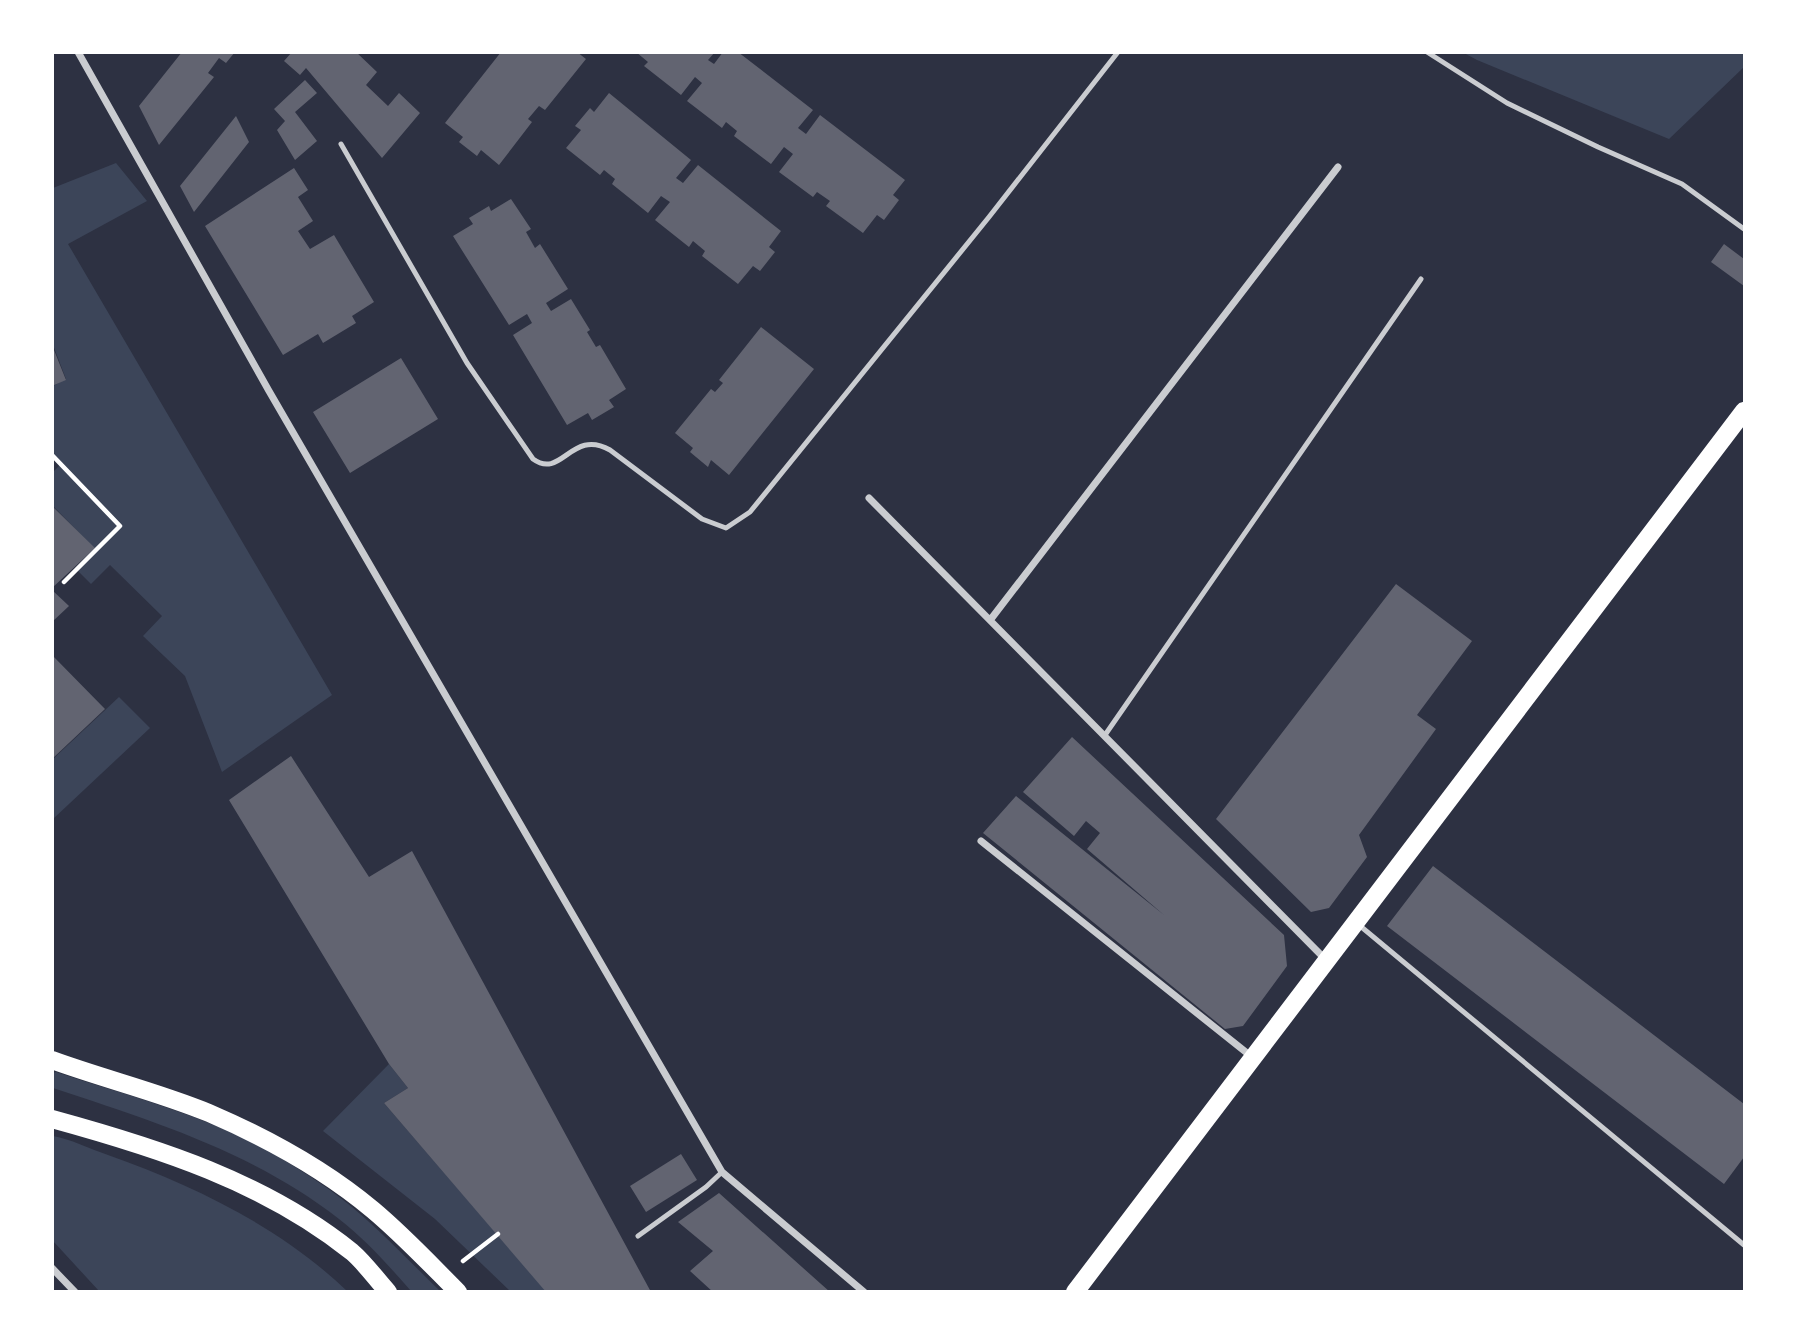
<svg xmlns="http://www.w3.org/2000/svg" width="1797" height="1344" font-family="'Open Sans',sans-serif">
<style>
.green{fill:#3c4559}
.building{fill:#626471}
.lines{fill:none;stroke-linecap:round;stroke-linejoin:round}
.path{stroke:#fff;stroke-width:4.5}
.service{stroke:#caccd0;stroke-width:5}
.minor{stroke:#caccd0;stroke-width:7}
.primary{stroke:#fff;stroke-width:18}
</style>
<rect width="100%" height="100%" fill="#2d3142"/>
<path class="green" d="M1464 53H1744V67L1669 139 1477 60Z
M116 163 147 201 68 244 332 695 222 772 185 676 143 636 162 616 110 565 91 584 75 568 94 548 53 506V472L60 465 53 457V386L66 379 53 345V188Z
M119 697 150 728 53 819V759Z
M389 1064 408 1088 384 1103 546 1291H510L435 1219 323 1131Z
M56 1072C117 1092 180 1109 238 1135 270 1150 301 1170 330 1190 368 1217 406 1258 440 1291H411C389 1266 366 1240 339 1219 255 1153 153 1121 53 1088V1073Z
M53 1136C71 1139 90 1149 108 1155 195 1186 280 1227 347 1291H99L53 1241Z"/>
<path class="building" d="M182 52H235L226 63 219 58 208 73 214 77 159 145 139 106Z
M292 52H356L377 72 366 85 388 106 399 93 420 113 382 158 306 68 300 75 284 61Z
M501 52H577L586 59 545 110 539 106 528 119 532 122 499 165 481 150 477 156 459 142 463 137 445 123Z
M636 52H715L708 60 714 64 723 52H738L813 110 798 128 806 134 820 115 905 180 893 195 899 200 884 220 877 215 863 233 826 206 830 201 817 192 813 197 779 172 793 154 784 147 771 164 734 136 737 131 726 122 722 128 687 101 702 83 695 77 681 95 644 66 648 62Z
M305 80 317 93 295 112 317 141 295 160 277 130 285 121 274 109Z
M609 93 691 160 676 178 683 183 698 165 781 231 769 247 775 252 760 271 753 266 738 284 702 256 705 251 693 241 689 247 655 220 670 202 661 196 648 213 612 184 615 179 604 170 600 175 566 148 581 130 575 126 590 108 594 112Z
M236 116 249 142 194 212 180 186Z
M294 168 308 190 298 197 313 221 298 231 310 249 334 235 374 302 352 316 356 323 323 343 318 334 283 355 205 226Z
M511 199 531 229 526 232 535 248 540 244 568 289 546 303 551 311 571 299 590 330 587 332 596 347 600 345 626 389 609 400 614 407 592 420 588 413 567 425 513 335 532 323 527 314 509 325 453 236 473 224 469 218 489 206 491 211Z
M1724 244 1744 259V286L1711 262Z
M761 327 814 369 729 475 711 460 708 467 690 452 693 448 675 433 711 389 715 392 723 383 719 380Z
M52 345 66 380 52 386Z
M401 358 438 419 350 473 313 412Z
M52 506 95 548 52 588Z
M1396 584 1472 641 1417 715 1436 729 1359 835 1367 857 1329 908 1311 912 1216 819Z
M52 590 69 606 52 622Z
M52 655 105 709 52 759Z
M1072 737 1284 935 1287 966 1243 1026 1225 1029 983 833 1016 796 1164 915 1087 849 1100 833 1086 821 1074 836 1023 792Z
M291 756 369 877 412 851 651 1292H546L384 1103 408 1088 389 1064 229 800Z
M1433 866 1744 1104V1157L1724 1184 1387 926Z
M681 1154 697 1180 646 1212 630 1186Z
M719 1193 830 1292H713L690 1271 713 1251 678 1222Z"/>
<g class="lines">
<path class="path" d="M52 455 120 526 64 582
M463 1261 498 1234"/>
<path class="service" d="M1427 52 1507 103 1598 147 1682 184 1744 229
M341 144 467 363 533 459C562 480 571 428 610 450L702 519 726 528 750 512 989 217 1118 52
M1105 735 1421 279
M1359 925 1744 1245
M638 1236 706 1187 722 1172"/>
<path class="minor" d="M78 52 269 391 722 1172 864 1292
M869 498 1327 961
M991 619 1338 167
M981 841 1252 1057
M52 1268 75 1292"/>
<path class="primary" d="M52 1060C104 1079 158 1092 209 1113 267 1138 324 1169 373 1210 404 1236 430 1264 458 1292
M52 1119C158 1148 265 1182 352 1252 365 1263 376 1279 388 1292
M1075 1292 1744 411"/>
</g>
<rect width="1797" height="1344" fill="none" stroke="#ffffff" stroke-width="108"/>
</svg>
